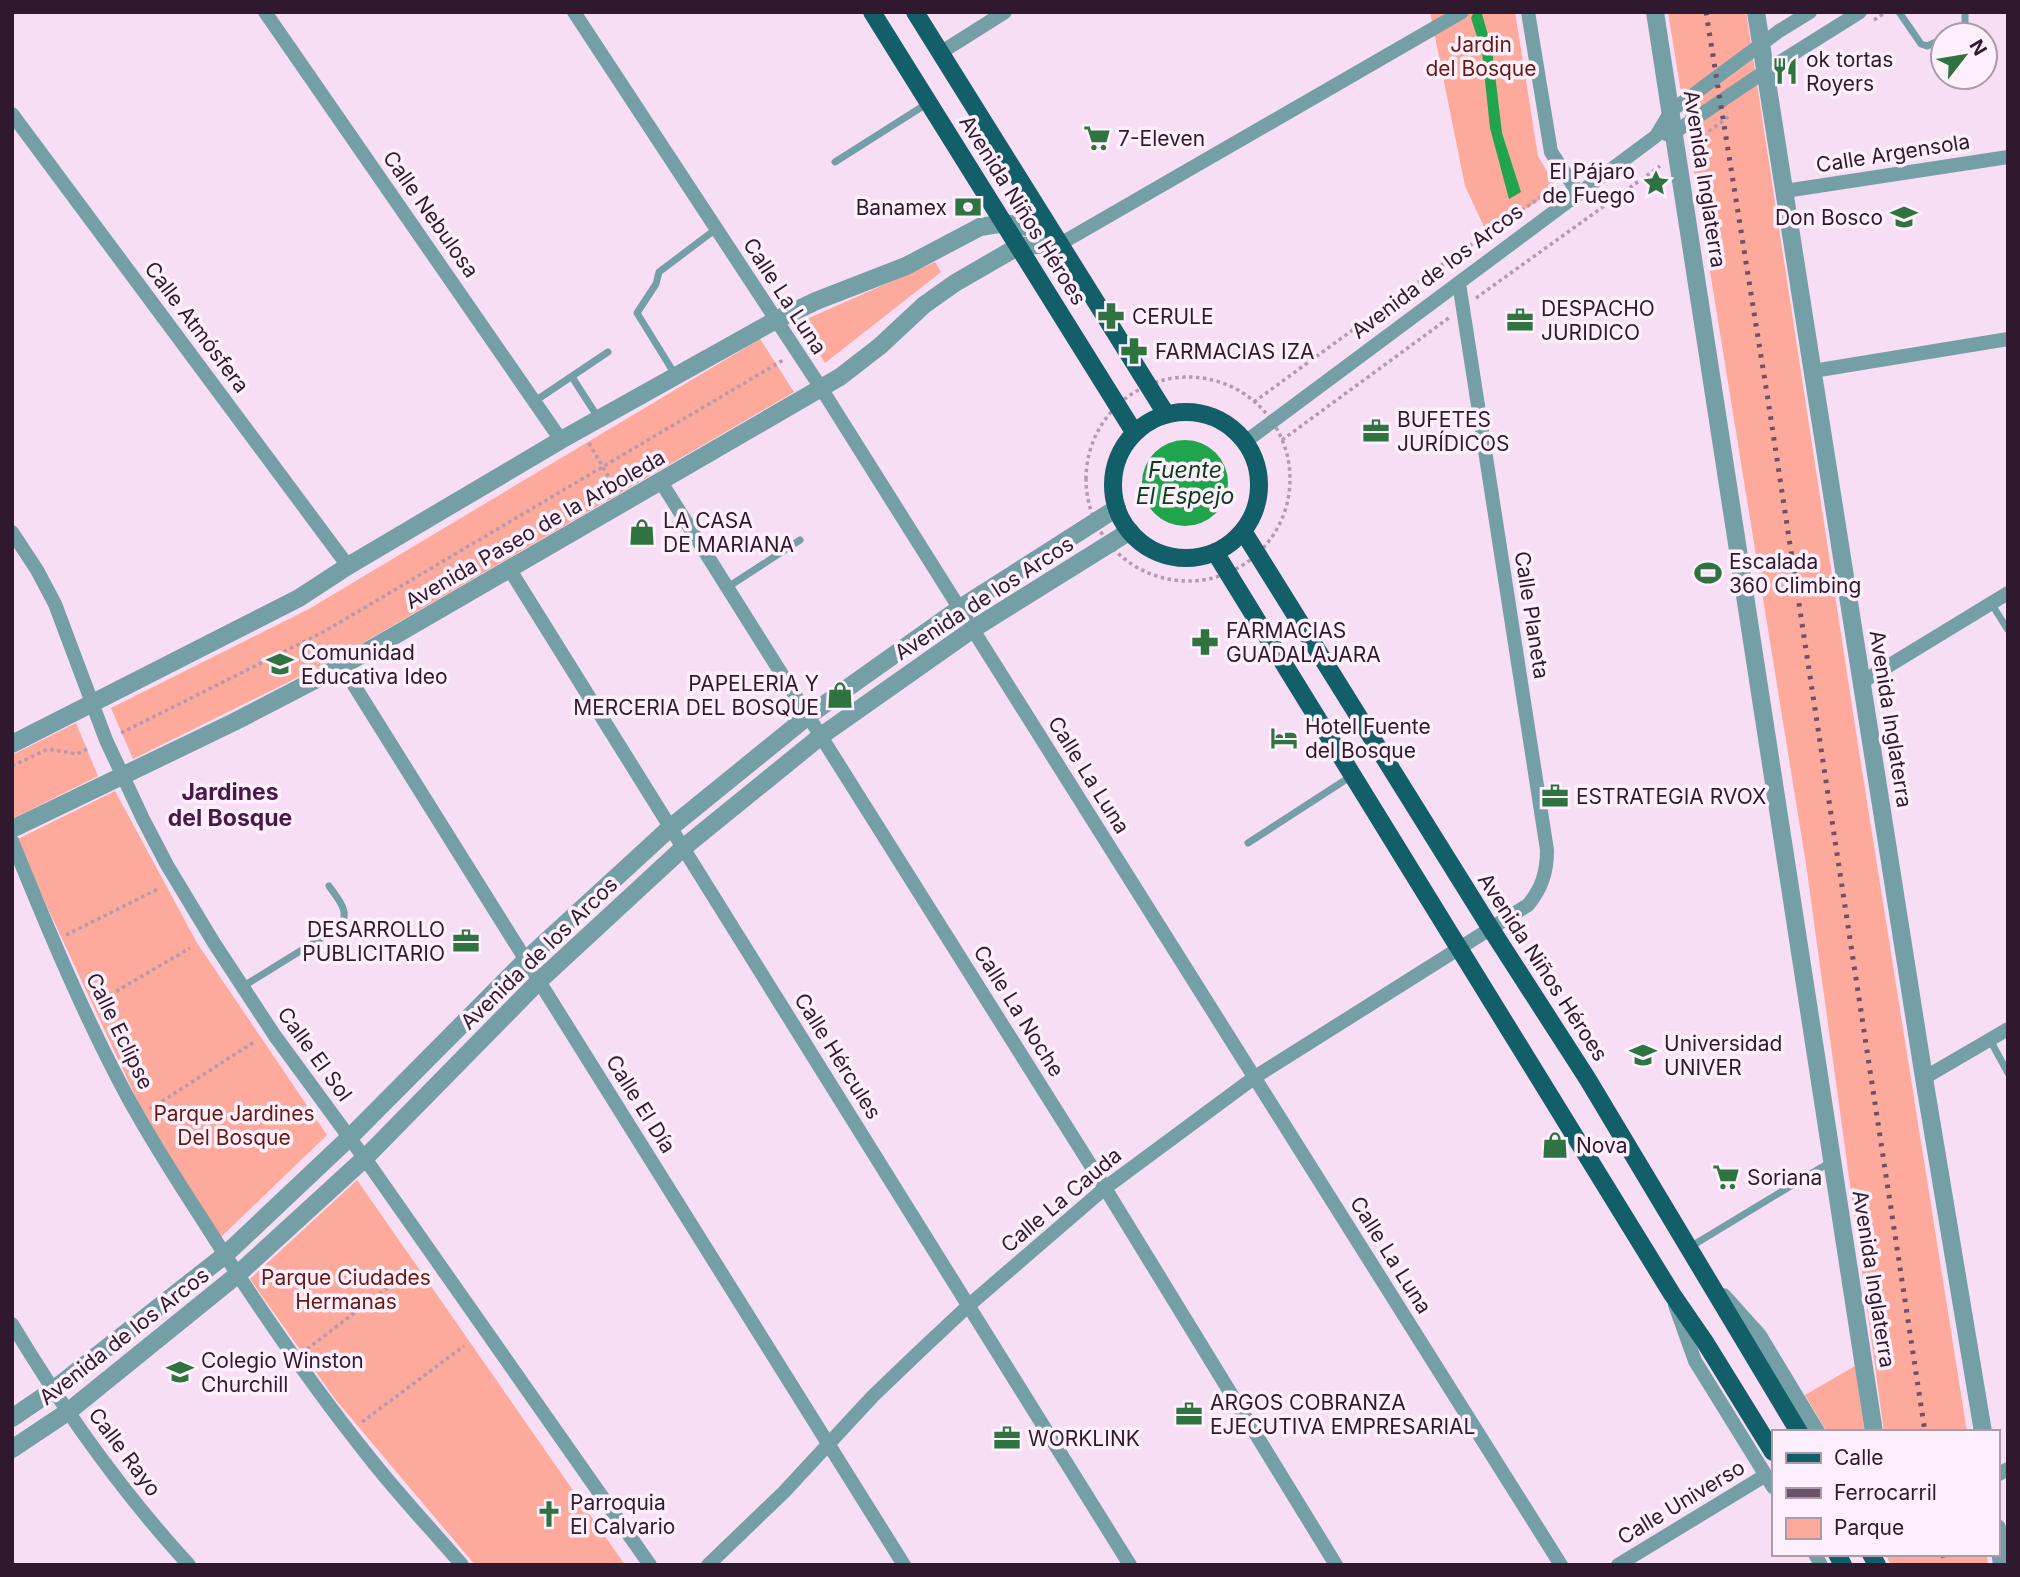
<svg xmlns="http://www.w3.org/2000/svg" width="2020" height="1577" font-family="Inter,sans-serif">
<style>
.green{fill:#fda99b}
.water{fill:#20a44c}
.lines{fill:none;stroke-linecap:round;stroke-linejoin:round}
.path{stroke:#b39ab0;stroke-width:3.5;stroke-dasharray:3.5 3.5;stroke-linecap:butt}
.service{stroke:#749fa6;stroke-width:7}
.minor{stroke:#749fa6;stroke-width:14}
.tertiary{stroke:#749fa6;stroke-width:18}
.primary{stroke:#125f69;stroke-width:18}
.rail{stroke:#6a5268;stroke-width:5;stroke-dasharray:3.5 7;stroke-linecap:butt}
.labels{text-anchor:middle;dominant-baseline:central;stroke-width:7;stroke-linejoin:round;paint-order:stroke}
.park-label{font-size:21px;fill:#6b1811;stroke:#fdf0fc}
.poi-label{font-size:21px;fill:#30192f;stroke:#fdf0fc;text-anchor:start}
.street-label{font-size:21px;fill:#30192f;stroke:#fdf0fc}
.water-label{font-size:23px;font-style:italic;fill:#0b3c1a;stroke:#fdf0fc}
.neighbourhood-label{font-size:23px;font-weight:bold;fill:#4b174a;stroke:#fdf0fc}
</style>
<rect width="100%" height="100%" fill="#f8def5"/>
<path class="green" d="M1430 12H1515L1538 156 1557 189 1487 233 1465 186Z
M1668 12H1746L1857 739 1967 1432H1884L1806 864Z
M935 262 941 272 825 363 800 322Z
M760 339 794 392 337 658 133 759 111 708 309 609Z
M76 723 98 776 12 819V755Z
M115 791 197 943 327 1135 219 1239 139 1104 16 840Z
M357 1180 625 1565H475L335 1399 250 1279Z
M1855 1366 1865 1432H1827L1805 1395Z
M1885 1554H1987L1988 1565H1891Z"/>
<path class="water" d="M1474 12 1482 14 1492 49 1502 133 1521 192 1509 199 1490 128 1482 52 1471 18Z
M1142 483a43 43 0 1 1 86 0a43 43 0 1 1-86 0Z"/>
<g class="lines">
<path class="path" d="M1874 20 1886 12
M1692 144 1731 115
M1476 298 1660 166
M1086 479a102 102 0 1 1 204 0a102 102 0 1 1-204 0Z
M1254 402 1443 264 1557 186
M1282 440 1450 317
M589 443 615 488
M121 733 325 631 785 359
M12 766 48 749 77 754 89 748
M66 935 158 889
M98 1002 190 948
M150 1109 254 1042
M307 1349 411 1270
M362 1422 464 1346"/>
<path class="service" d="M1899 12 1921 44 1927 46 1943 39
M1950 35 1965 24V12
M835 162 928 103
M676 376 637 313 656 284 659 272 716 229
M572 377 599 419
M535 401 608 352
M728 587 800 540
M1991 603 2008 630
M1248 843 1353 775
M242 987 339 927C352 913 338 899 329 886
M1990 1040 2008 1073
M1690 1247 1832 1161"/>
<path class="minor" d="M265 12 561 440
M574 12 821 388 1561 1565
M1528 12 1551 152 1579 194
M940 53 1005 12
M12 114 348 566
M1666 134 1675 132 1767 70 1860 12
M1785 191 2008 157
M1060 244 1462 12
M1813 371 2008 339
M1245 442 1656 136 1671 111 1779 31 1810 12
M661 482 1105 1188 1336 1565
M12 532 37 570 55 604 106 740 143 819 167 865 214 943 275 1036 371 1167 650 1565
M510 570 1130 1565
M342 666 904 1565
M1862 682 2008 593
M12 841C47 927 83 1014 127 1096 150 1138 176 1179 202 1219 254 1301 308 1381 369 1457 398 1494 431 1529 462 1565
M1924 1078 2008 1029
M1675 1305 1695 1361 1773 1487
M12 1324C63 1409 122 1492 189 1565
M1997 1475 2008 1469
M1815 1554 1821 1565
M708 1565 784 1492 873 1396 920 1351 968 1306 1105 1188 1255 1077 1528 905C1542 888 1547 872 1547 850L1459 283
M1618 1565 1766 1475"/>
<path class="tertiary" d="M1655 12 1874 1432
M1756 12 1924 1078 1983 1432
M12 744 299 598 348 566 561 440 776 320 816 301 906 266 980 227 1005 223 1036 229 1060 244
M12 829 234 722 342 666 840 377 880 346 924 305 955 283 1019 246 1060 244
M1723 1297 1758 1336 1816 1432
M12 1418 53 1390 225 1255 349 1138 526 960 670 828 808 716 960 608 1117 508
M12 1449 69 1411 237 1275 365 1158 539 981 683 848 821 736 973 629 1130 531
M1997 1528 2002 1565"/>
<path class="primary" d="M872 12 1134 432
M915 12 1166 414
M1113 485a73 73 0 1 1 146 0a73 73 0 1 1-146 0Z
M1243 531 1491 929 1587 1078 1799 1432
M1215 552 1672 1294 1705 1342 1773 1452
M1837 1554 1843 1565
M1871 1554 1877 1565"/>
<path class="rail" d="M1706 12 1768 400 1925 1432
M1943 1554 1945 1565"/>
</g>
<defs>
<symbol id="restaurant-bare" viewBox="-9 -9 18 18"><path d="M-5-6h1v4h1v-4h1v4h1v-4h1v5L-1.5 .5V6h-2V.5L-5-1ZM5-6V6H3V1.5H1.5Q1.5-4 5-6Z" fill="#2f7440" stroke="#fdf0fc" stroke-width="2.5" paint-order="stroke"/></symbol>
<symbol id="supermarket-bare" viewBox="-9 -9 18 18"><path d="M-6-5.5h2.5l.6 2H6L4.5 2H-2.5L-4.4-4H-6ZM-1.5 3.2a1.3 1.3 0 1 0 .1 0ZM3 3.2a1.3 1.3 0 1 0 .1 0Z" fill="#2f7440" stroke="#fdf0fc" stroke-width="2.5" paint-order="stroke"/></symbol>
<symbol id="sight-bare" viewBox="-9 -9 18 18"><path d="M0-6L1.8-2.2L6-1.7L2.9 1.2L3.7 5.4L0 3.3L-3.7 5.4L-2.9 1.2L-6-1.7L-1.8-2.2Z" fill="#2f7440" stroke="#fdf0fc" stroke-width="2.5" paint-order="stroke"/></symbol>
<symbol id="bank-bare" viewBox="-9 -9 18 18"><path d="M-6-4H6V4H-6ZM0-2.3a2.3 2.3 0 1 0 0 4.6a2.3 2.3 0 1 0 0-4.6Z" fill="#2f7440" stroke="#fdf0fc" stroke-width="2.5" paint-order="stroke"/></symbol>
<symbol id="school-bare" viewBox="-9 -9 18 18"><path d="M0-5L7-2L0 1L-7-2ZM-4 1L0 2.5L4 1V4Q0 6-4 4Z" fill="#2f7440" stroke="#fdf0fc" stroke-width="2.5" paint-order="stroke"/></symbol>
<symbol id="pharmacy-bare" viewBox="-9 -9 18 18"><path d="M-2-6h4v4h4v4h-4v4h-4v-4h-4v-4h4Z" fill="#2f7440" stroke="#fdf0fc" stroke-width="2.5" paint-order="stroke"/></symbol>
<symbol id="office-bare" viewBox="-9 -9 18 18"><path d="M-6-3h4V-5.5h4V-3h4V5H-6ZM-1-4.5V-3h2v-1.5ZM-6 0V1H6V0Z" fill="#2f7440" stroke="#fdf0fc" stroke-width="2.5" paint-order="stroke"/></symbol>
<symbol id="shop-bare" viewBox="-9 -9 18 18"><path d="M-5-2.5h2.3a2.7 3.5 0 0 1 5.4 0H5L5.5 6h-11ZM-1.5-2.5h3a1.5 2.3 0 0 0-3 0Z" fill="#2f7440" stroke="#fdf0fc" stroke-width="2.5" paint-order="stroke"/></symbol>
<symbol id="stadium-bare" viewBox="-9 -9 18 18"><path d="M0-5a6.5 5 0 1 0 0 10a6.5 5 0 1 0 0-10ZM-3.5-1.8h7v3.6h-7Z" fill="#2f7440" stroke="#fdf0fc" stroke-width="2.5" paint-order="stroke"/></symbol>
<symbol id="hotel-bare" viewBox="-9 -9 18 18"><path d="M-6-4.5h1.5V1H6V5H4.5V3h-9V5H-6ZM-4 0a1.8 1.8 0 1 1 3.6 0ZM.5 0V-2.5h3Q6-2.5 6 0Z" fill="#2f7440" stroke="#fdf0fc" stroke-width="2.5" paint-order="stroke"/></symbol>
<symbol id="church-bare" viewBox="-9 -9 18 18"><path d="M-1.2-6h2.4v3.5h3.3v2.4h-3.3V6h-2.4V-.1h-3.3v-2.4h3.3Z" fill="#2f7440" stroke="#fdf0fc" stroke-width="2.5" paint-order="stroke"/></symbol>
</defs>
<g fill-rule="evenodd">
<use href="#restaurant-bare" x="1766" y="52" width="38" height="38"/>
<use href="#supermarket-bare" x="1078" y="119" width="38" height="38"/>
<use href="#sight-bare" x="1637" y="164" width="38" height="38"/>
<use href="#bank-bare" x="949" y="188" width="38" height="38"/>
<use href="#school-bare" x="1885" y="198" width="38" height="38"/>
<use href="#pharmacy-bare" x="1092" y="297" width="38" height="38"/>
<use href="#office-bare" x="1501" y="301" width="38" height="38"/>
<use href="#pharmacy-bare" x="1115" y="332" width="38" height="38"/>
<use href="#office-bare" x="1357" y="412" width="38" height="38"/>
<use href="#shop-bare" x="623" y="513" width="38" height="38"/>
<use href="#stadium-bare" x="1689" y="554" width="38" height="38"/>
<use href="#pharmacy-bare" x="1186" y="623" width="38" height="38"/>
<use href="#school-bare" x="261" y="645" width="38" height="38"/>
<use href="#shop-bare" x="821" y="676" width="38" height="38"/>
<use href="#hotel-bare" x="1265" y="719" width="38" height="38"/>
<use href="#office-bare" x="1536" y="777" width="38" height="38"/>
<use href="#office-bare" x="447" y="922" width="38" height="38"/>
<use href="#school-bare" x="1624" y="1036" width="38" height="38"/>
<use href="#shop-bare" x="1536" y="1126" width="38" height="38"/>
<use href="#supermarket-bare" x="1707" y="1158" width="38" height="38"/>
<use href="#school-bare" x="161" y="1353" width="38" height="38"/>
<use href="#office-bare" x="1170" y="1395" width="38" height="38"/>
<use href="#office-bare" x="988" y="1419" width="38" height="38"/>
<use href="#church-bare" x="530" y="1495" width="38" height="38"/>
</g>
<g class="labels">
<g class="park-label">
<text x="1481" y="44">Jardin<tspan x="1481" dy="24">del Bosque</tspan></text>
<text x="234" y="1113">Parque Jardines<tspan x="234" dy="24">Del Bosque</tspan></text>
<text x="346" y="1277">Parque Ciudades<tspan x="346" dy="24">Hermanas</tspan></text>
</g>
<g class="poi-label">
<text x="1806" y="59">ok tortas<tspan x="1806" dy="24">Royers</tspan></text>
<text x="1118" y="138">7-Eleven</text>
<text x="1635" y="171" text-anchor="end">El Pájaro<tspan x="1635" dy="24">de Fuego</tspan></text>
<text x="947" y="207" text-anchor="end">Banamex</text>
<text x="1883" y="217" text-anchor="end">Don Bosco</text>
<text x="1541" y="308">DESPACHO<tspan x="1541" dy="24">JURIDICO</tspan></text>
<text x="1132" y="316">CERULE</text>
<text x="1155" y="351">FARMACIAS IZA</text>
<text x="1397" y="419">BUFETES<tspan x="1397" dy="24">JURÍDICOS</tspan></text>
<text x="663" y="520">LA CASA<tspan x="663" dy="24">DE MARIANA</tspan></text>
<text x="1729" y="561">Escalada<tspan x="1729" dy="24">360 Climbing</tspan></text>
<text x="1226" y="630">FARMACIAS<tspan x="1226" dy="24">GUADALAJARA</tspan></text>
<text x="301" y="652">Comunidad<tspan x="301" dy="24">Educativa Ideo</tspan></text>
<text x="819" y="683" text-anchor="end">PAPELERIA Y<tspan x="819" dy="24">MERCERIA DEL BOSQUE</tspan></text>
<text x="1305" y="726">Hotel Fuente<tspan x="1305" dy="24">del Bosque</tspan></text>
<text x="1576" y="796">ESTRATEGIA RVOX</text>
<text x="445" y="929" text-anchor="end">DESARROLLO<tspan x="445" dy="24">PUBLICITARIO</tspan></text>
<text x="1664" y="1043">Universidad<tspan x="1664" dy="24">UNIVER</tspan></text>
<text x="1576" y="1145">Nova</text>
<text x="1747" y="1177">Soriana</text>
<text x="201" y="1360">Colegio Winston<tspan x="201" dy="24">Churchill</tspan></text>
<text x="1210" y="1402">ARGOS COBRANZA<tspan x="1210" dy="24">EJECUTIVA EMPRESARIAL</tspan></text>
<text x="1028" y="1438">WORKLINK</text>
<text x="570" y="1502">Parroquia<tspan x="570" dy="24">El Calvario</tspan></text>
</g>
<g class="street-label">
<text transform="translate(1893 153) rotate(-9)">Calle Argensola</text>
<text transform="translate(1705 179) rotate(81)">Avenida Inglaterra</text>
<text transform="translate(1023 210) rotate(58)">Avenida Niños Héroes</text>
<text transform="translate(431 214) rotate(55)">Calle Nebulosa</text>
<text transform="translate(1437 271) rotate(-37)">Avenida de los Arcos</text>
<text transform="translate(785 296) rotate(57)">Calle La Luna</text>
<text transform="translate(197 327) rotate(53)">Calle Atmósfera</text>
<text transform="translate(535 529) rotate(-30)">Avenida Paseo de la Arboleda</text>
<text transform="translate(984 598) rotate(-33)">Avenida de los Arcos</text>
<text transform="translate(1532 615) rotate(81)">Calle Planeta</text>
<text transform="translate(1891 719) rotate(81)">Avenida Inglaterra</text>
<text transform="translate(1089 775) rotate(58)">Calle La Luna</text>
<text transform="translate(539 953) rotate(-44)">Avenida de los Arcos</text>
<text transform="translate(1543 967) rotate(57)">Avenida Niños Héroes</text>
<text transform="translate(1019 1011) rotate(58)">Calle La Noche</text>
<text transform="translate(120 1031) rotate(64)">Calle Eclipse</text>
<text transform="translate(315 1054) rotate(54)">Calle El Sol</text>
<text transform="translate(838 1056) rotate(58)">Calle Hércules</text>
<text transform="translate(641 1104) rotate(58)">Calle El Día</text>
<text transform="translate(1061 1200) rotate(-40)">Calle La Cauda</text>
<text transform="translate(1391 1255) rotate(58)">Calle La Luna</text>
<text transform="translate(1874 1279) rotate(81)">Avenida Inglaterra</text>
<text transform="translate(124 1336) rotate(-38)">Avenida de los Arcos</text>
<text transform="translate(125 1452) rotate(53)">Calle Rayo</text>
<text transform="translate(1681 1502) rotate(-31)">Calle Universo</text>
</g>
<g class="water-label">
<text x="1185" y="470">Fuente<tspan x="1185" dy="26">El Espejo</tspan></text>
</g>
<g class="neighbourhood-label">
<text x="230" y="792">Jardines<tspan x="230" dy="26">del Bosque</tspan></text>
</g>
</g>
<rect width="2020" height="1577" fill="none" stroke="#30192f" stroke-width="28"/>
<rect x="1772" y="1430" width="228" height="126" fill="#fdf0fc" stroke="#ab9aaa" stroke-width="2"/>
<rect x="1786" y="1453" width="35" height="10" fill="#125f69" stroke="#ab9aaa" stroke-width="2"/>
<text x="1834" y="1465" font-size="21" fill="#30192f">Calle</text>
<rect x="1786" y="1488" width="35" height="10" fill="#6a5268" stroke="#ab9aaa" stroke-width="2"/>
<text x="1834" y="1500" font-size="21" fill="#30192f">Ferrocarril</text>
<rect x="1786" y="1518" width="35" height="21" fill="#fda99b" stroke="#ab9aaa" stroke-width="2"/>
<text x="1834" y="1535" font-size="21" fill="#30192f">Parque</text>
<g transform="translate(1964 56) rotate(59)"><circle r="33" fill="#fdf0fc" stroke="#ab9aaa" stroke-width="2"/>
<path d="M0-5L12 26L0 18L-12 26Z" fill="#2f7440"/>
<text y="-10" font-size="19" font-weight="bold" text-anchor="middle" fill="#30192f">N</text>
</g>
</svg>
